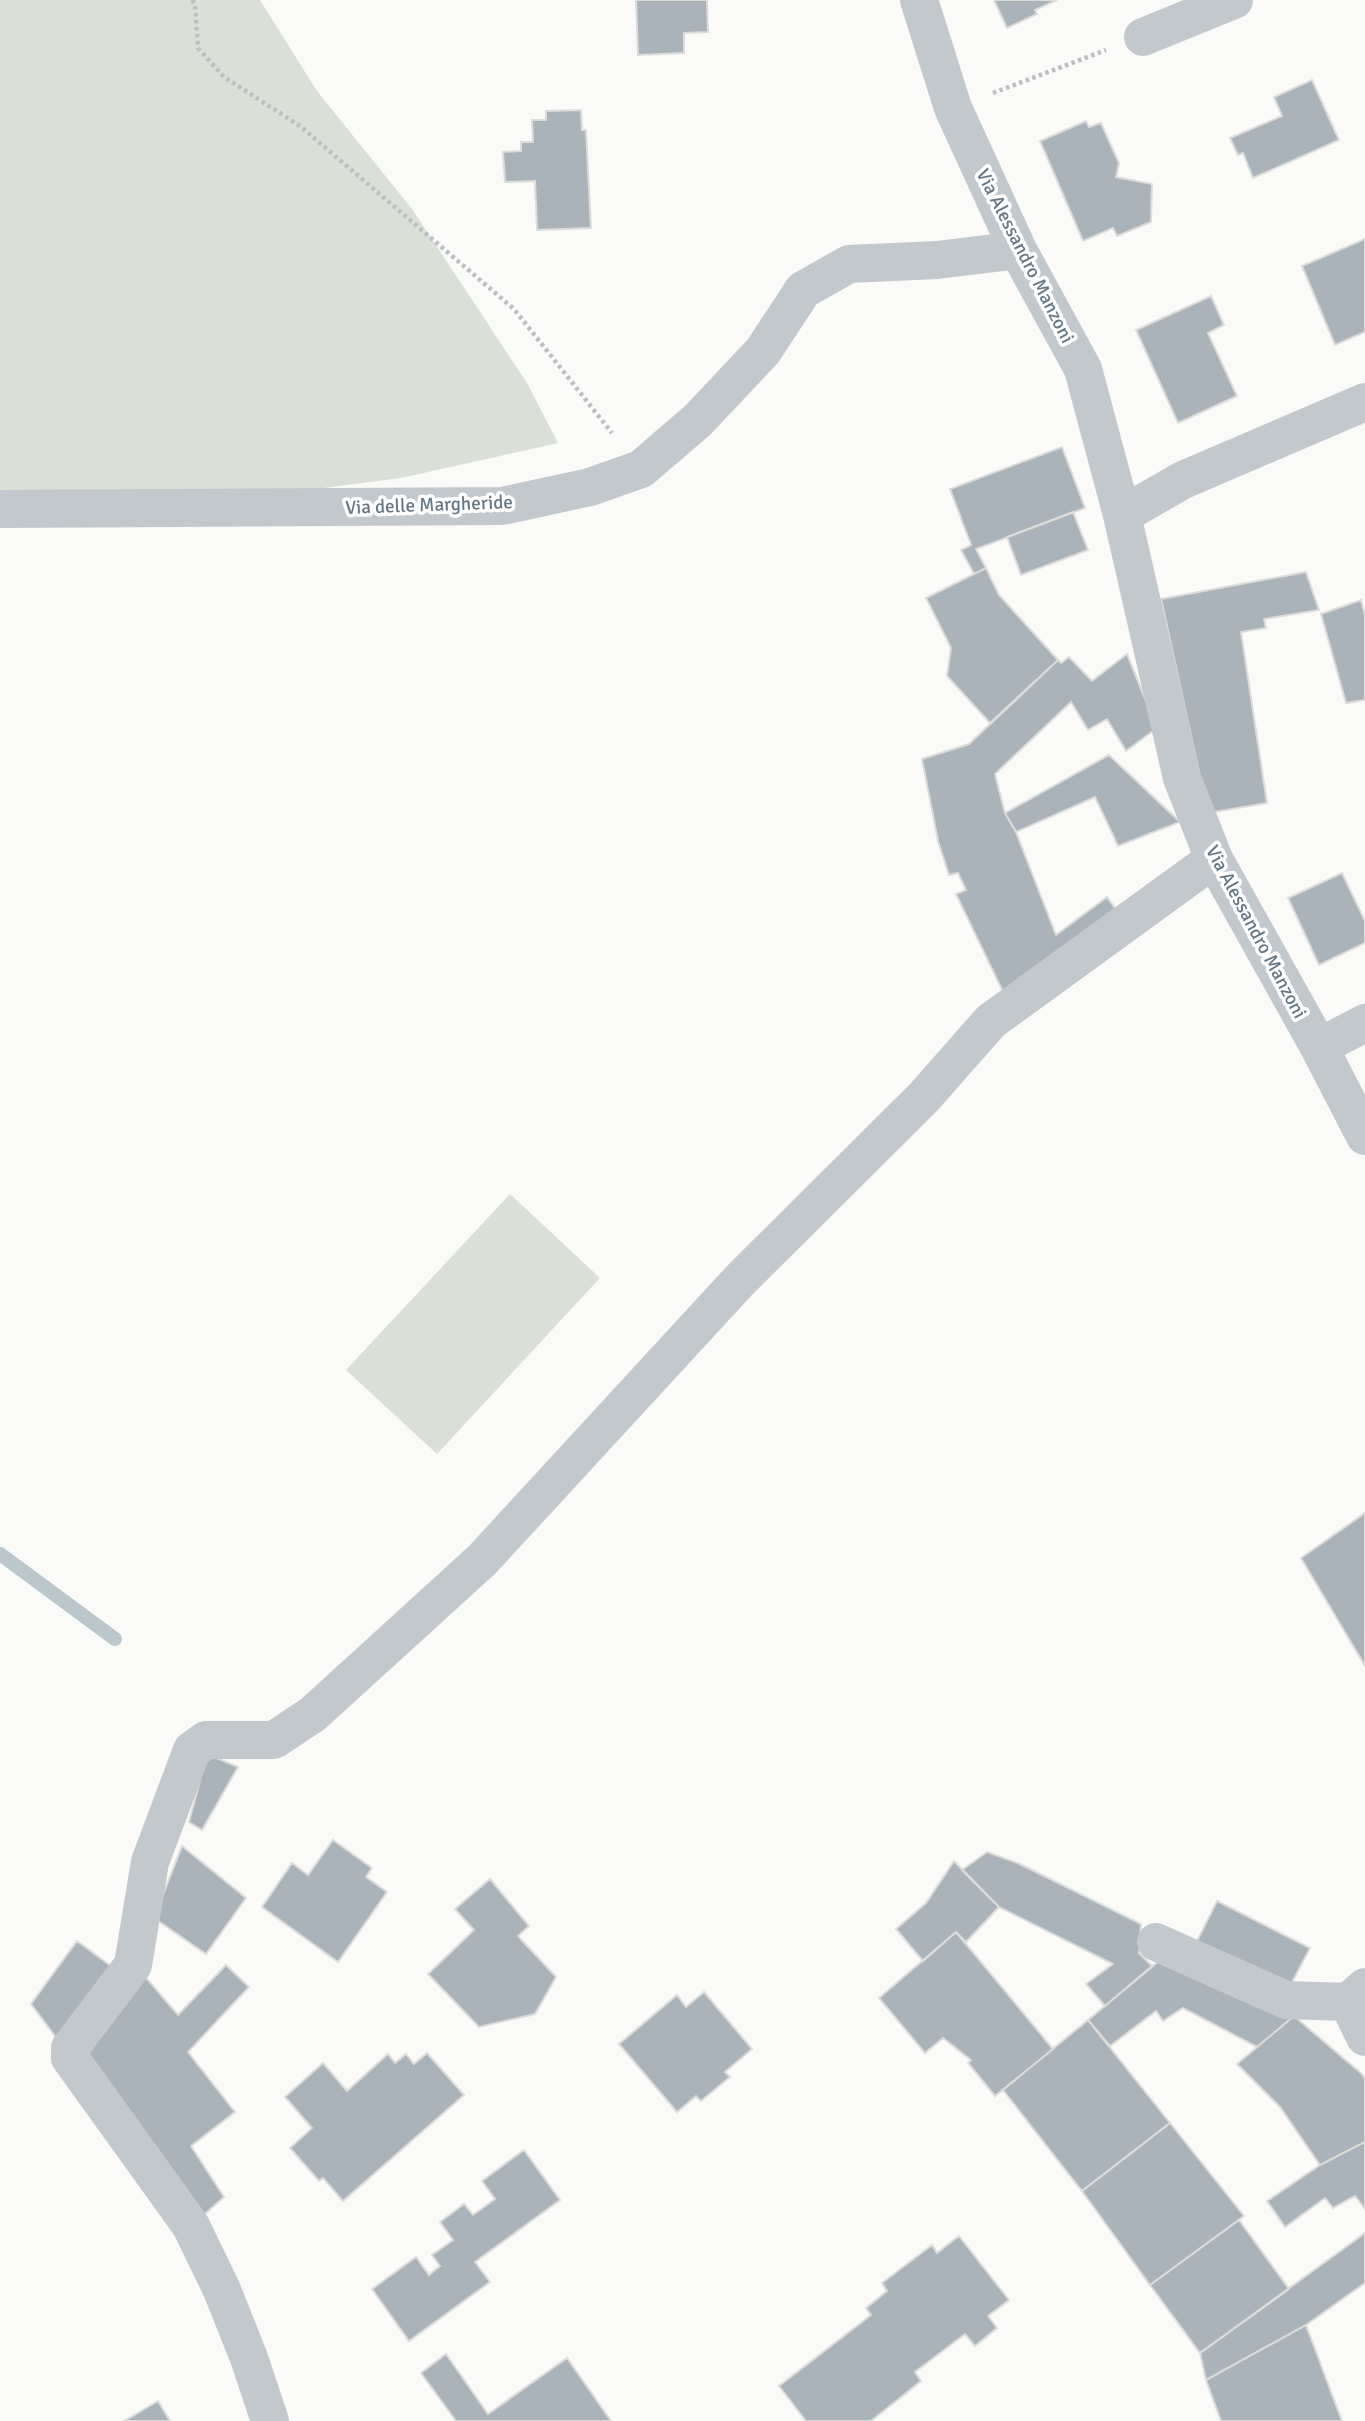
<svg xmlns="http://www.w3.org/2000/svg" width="1365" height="2421" font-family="Signika,sans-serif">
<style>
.green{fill:#dadfd7}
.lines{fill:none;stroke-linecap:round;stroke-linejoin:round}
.stream{stroke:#bbc7cb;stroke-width:14}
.building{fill:#aab3b9;stroke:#dcdcda;stroke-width:2}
.path{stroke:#bbbfc2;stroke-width:4.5;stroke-dasharray:3.5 3.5;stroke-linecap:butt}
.street{stroke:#c3c8cc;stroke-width:38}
.labels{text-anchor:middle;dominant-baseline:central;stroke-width:7;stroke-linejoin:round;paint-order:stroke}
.street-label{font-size:19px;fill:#657683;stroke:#fff}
</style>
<rect width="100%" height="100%" fill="#fafaf8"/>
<path class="green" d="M0 0H260L317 91 412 209 527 383 558 443 401 478 293 492 0 500Z
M510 1194 600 1278 437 1454 346 1370Z"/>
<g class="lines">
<path class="stream" d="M0 1554 115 1639"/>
</g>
<path class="building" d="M636 0H707L708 32 684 33V53L638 55Z
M994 0H1057L1035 10 1037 14 1007 28Z
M1312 80 1339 140 1253 178 1243 153 1238 155 1230 138 1282 116 1274 97Z
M581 110 582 130H586L591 228 537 230 535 181 505 182 503 152 521 151V142H533L532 120H546V111Z
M1086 121 1089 127 1101 123 1119 163 1116 177 1152 184 1151 222 1117 236 1113 228 1083 241 1040 141Z
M1365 239V332L1335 345 1302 266Z
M1211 296 1224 325 1208 333 1237 396 1178 423 1136 330Z
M1062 447 1085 508 976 549 986 568 974 574 961 550 971 545 950 489Z
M1073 512 1088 550 1021 575 1007 537Z
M986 568 999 595 1058 660 990 723 947 676 951 648 926 598Z
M1306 572 1319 610 1264 619 1266 628 1241 632 1267 803 1208 813 1161 599Z
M1361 600 1365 615V700L1346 703 1321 614Z
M1127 654 1157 728 1126 751 1107 719 1088 730 1071 702 995 774 1005 813 1016 832 1056 935 1107 897 1122 918 1005 996 956 894 966 890 958 873 949 875 938 841 922 759 969 744 1058 660 1061 663 1069 657 1092 681Z
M1109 755 1180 822 1118 846 1095 797 1016 832 1005 813Z
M1342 873 1365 921V943L1319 965 1288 898Z
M1365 1513V1666L1301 1558Z
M207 1754 238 1767 202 1830 189 1822Z
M333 1840 372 1868 366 1877 387 1892 338 1962 262 1907 292 1863 308 1875Z
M182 1846 246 1898 206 1954 154 1918Z
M987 1852 1020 1864 1141 1924 1139 1953 1152 1966 1105 2006 1086 1984 1113 1964 999 1907 962 1870Z
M954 1861 999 1907 966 1942 956 1932 923 1961 896 1929 926 1903Z
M490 1879 529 1926 518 1936 556 1977 535 2014 479 2027 428 1974 474 1930 455 1909Z
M1217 1901 1310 1948 1289 1988 1197 1941Z
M956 1932 1053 2049 995 2096 968 2063 971 2060 943 2038 925 2053 879 1998Z
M77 1941 111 1966 58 2040 31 2004Z
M1165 1956 1294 2016 1257 2047 1183 2008 1163 2021 1156 2011 1110 2046 1088 2020Z
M226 1965 249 1987 188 2052 235 2112 191 2146 224 2197 198 2220 82 2056 142 1973 178 2015Z
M704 1992 752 2049 725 2072 730 2077 701 2101 696 2096 677 2112 619 2044 677 1995 686 2007Z
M1294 2016 1362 2074 1365 2079V2142L1320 2165 1280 2107 1237 2064Z
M1088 2020 1170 2123 1082 2191 1003 2090Z
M427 2053 464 2095 343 2201 323 2178 319 2181 290 2148 312 2128 285 2097 323 2063 347 2091 388 2054 395 2063 406 2054 414 2064Z
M1170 2123 1244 2216 1150 2285 1082 2191Z
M1365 2142V2209L1355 2196 1333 2208 1325 2198 1285 2227 1267 2201 1320 2165Z
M524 2150 560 2200 475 2262 490 2282 409 2341 372 2289 416 2257 429 2275 440 2266 432 2255 453 2240 440 2222 464 2204 473 2215 495 2199 482 2181Z
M1239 2220 1289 2289 1200 2353 1150 2285Z
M1365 2233V2283L1306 2325 1206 2380 1200 2353Z
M959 2236 1009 2300 988 2316 997 2328 975 2346 965 2334 915 2372 921 2381 871 2421H806L779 2386 871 2315 866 2308 887 2291 882 2283 932 2245 937 2253Z
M1306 2325 1342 2421H1221L1206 2380Z
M446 2354 488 2414 567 2358 611 2421H456L421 2373Z
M158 2401 170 2421H124Z"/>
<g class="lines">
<path class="path" d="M192 0 195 4 198 48 224 77 300 126 514 309 612 433
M993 93 1106 50"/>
<path class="street" d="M919 0 953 108 1018 250 1083 369 1122 515 1182 778 1214 859 1319 1047 1365 1136
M1143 37 1234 0
M0 509 502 506 590 487 641 469 698 420 763 351 803 290 849 264 937 260 1018 250
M1122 515 1183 480 1365 402
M1319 1047 1365 1023
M1156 1942 1286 2000 1348 2002 1365 1987
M1348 2002 1365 2037
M270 2421 249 2358 222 2290 191 2226 70 2058V2048L133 1965 150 1862 192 1750 206 1740H274L313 1714 482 1560 740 1280 924 1097 991 1021 1214 859"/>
</g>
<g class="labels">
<g class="street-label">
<text transform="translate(1025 256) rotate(63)">Via Alessandro Manzoni</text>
<text transform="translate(429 505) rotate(-2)">Via delle Margheride</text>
<text transform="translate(1256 932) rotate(62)">Via Alessandro Manzoni</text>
</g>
</g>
</svg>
